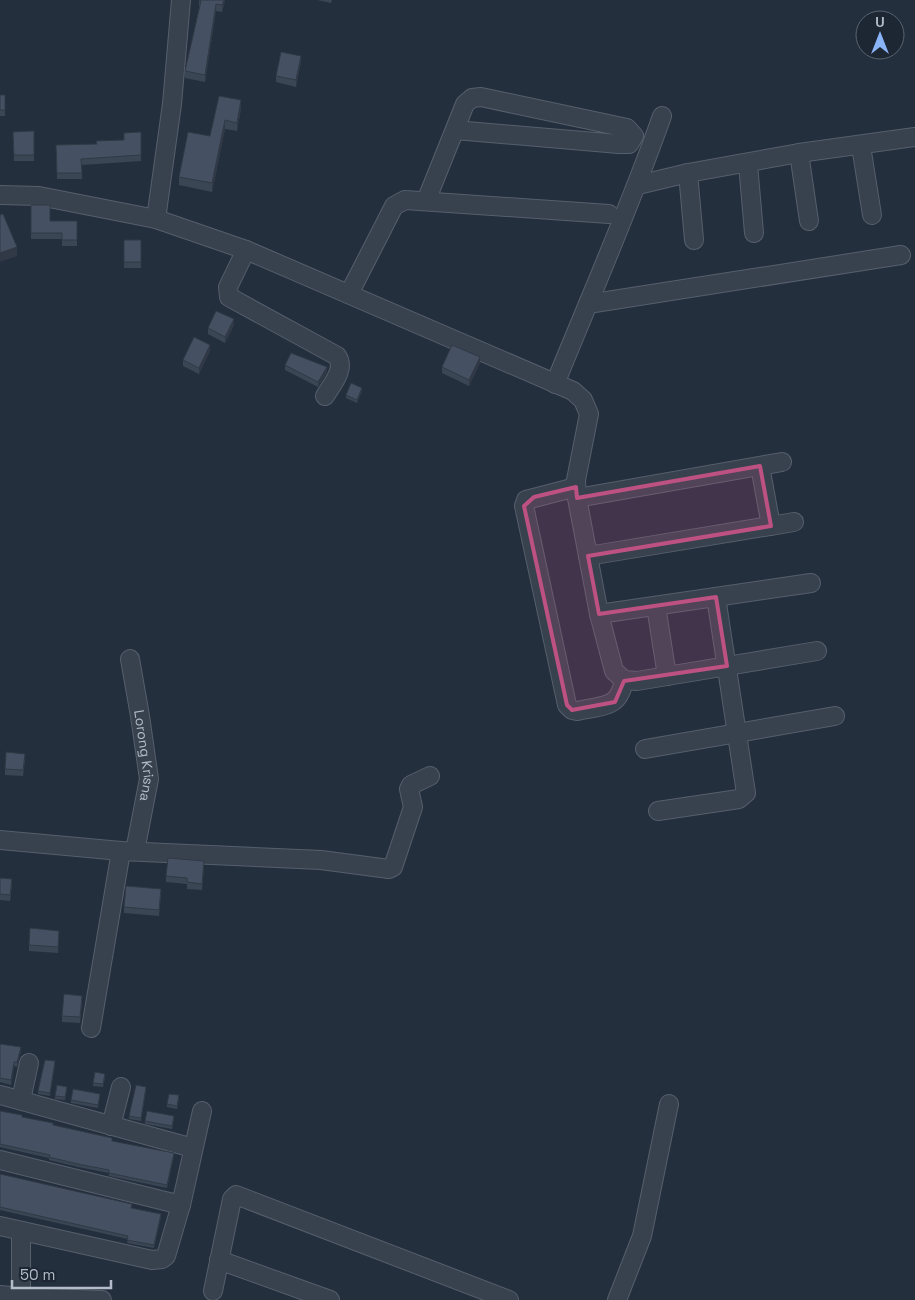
<svg xmlns="http://www.w3.org/2000/svg" width="915" height="1300" font-family="'Space Grotesk',sans-serif">
<style>
.lines{fill:none;stroke-linecap:round;stroke-linejoin:round}
.minor-casing{stroke:#565f6c;stroke-width:20}
.minor{stroke:#38414e;stroke-width:18}
.wall{fill:#3b4654}
.shaded-wall{fill:#303945}
.building{fill:#455162;stroke:#303945}
.marked{fill:#bd5182;fill-opacity:0.2;stroke:#bd5182;stroke-width:4;stroke-linejoin:round}
.labels{text-anchor:middle;dominant-baseline:central;stroke-width:4;stroke-linejoin:round;paint-order:stroke}
.street-label{font-size:14px;fill:#b4bcc9;stroke:#1d2633}
</style>
<rect width="100%" height="100%" fill="#242f3e"/>
<g class="lines">
<defs>
<g id="minor">
<path d="M861 146 872 215"/>
<path d="M799 153 809 221"/>
<path d="M748 164 754 233"/>
<path d="M688 173 694 240"/>
<path d="M638 185 688 173 799 153 915 137"/>
<path d="M0 195 39 196 156 219 172 104 181 0"/>
<path d="M426 201 465 104 472 98 481 97 627 128 634 136 629 144H619L455 130"/>
<path d="M156 219 246 250 573 391 583 400 589 414 576 480 577 498 599 614 614 671 624 680 637 681 817 651"/>
<path d="M246 250 228 287 229 297 337 356C346 369 332 384 325 396"/>
<path d="M349 294 394 206 405 200 609 214"/>
<path d="M588 304 901 255"/>
<path d="M555 384C591 295 630 207 662 116"/>
<path d="M760 466 771 526"/>
<path d="M576 487 526 500 524 506 567 705 572 710 577 711C603 705 619 709 624 680"/>
<path d="M577 498 782 462"/>
<path d="M588 556 794 522"/>
<path d="M656 606 667 676"/>
<path d="M599 614 811 583"/>
<path id="s1" d="M130 659 140 716 149 779 135 851"/>
<path d="M645 749 835 716"/>
<path d="M658 811 739 799 746 793 716 597"/>
<path d="M0 840 121 851 321 860 389 869 393 867 413 807 409 789 411 785 430 776"/>
<path d="M91 1028 121 851"/>
<path d="M0 1095 193 1148"/>
<path d="M21 1100 29 1063"/>
<path d="M111 1126 121 1087"/>
<path d="M0 1160 181 1205"/>
<path d="M0 1226 152 1260 162 1259 166 1256 181 1205 202 1111"/>
<path d="M21 1231V1297L102 1300"/>
<path d="M219 1260 330 1300"/>
<path d="M213 1291 232 1199 236 1195 509 1300"/>
<path d="M0 1295 21 1297"/>
<path d="M617 1300 642 1236 669 1104"/>
</g>
</defs>
<use href="#minor" class="minor-casing"/>
<use href="#minor" class="minor"/>
</g>
<path class="wall" d="M199 0H225L222 12 216 11 205 82 185 78V71L199 8Z
M317 0H332L331 3Z
M301 62 296 87 276 82V76Z
M0 95H5V116H0Z
M219 96 241 109 237 131 225 129 212 192 179 185V177L210 136Z
M34 131V161H14L13 132Z
M141 132V161L82 165V179H57L56 145 97 144 124 140Z
M31 205 50 221H77V246H62V239H31Z
M124 240H141V268H124Z
M234 325 225 343 208 334V328Z
M210 351 199 374 183 366V360Z
M480 363 469 386 442 373V367Z
M285 365 327 372 318 387 285 370Z
M362 391 357 403 346 398V395Z
M25 760 23 776 5 775V769Z
M204 867 202 890 187 889V884L166 882V876Z
M0 878 12 885 10 901 0 900Z
M161 895 159 916 124 913V907Z
M59 937 58 953 29 951V945Z
M82 1002 80 1023 62 1022V1016Z
M0 1044 21 1051 17 1067 14 1066 11 1085 0 1082Z
M55 1064 50 1096 38 1094V1091Z
M105 1077 103 1087 93 1086V1083Z
M67 1090 65 1100 55 1099V1096Z
M146 1090 141 1121 129 1119V1116Z
M100 1097 98 1108 71 1103V1100Z
M179 1098 177 1109 167 1107V1104Z
M0 1111 112 1141 174 1156 167 1188 109 1176V1173L78 1167 49 1160V1158L0 1147Z
M174 1119 172 1129 145 1124V1121Z
M0 1174 132 1208 161 1217 154 1248 127 1243 128 1239 0 1210Z"/>
<path class="shaded-wall" d="M224 0H225L222 12V5Z
M216 4V11L205 82V75Z
M301 56V62L296 87V80Z
M241 100V109L237 131V123Z
M225 120V129L212 192V183Z
M17 247V256L0 262V253Z
M234 319V325L225 343V337Z
M210 345V351L199 374V368Z
M480 357V363L469 386V380Z
M327 367V372L318 387V382Z
M362 388V391L357 403V400Z
M21 1047V1051L17 1067V1062Z
M14 1062V1066L11 1085V1080Z
M174 1153V1156L167 1188V1185Z
M161 1214V1217L154 1248V1245Z"/>
<path class="building" d="M199 0H224L222 5 216 4 205 75 185 71 201 1Z
M281 52 301 56 296 80 276 76Z
M0 95H5V110H0Z
M219 96 241 100 237 123 225 120 212 183 179 177 188 132 210 136Z
M34 131V155H14L13 132Z
M141 132V155L81 159 82 173H57L56 145 97 144 96 141 124 140V133Z
M31 205H50V221H77V240H62V233H31Z
M3 214 17 247 0 253V215Z
M124 240H141V262H124Z
M216 311 234 319 225 337 208 328Z
M194 337 210 345 199 368 183 360Z
M452 345 480 357 469 380 442 367Z
M291 353 327 367 318 382 285 365Z
M351 383 362 388 357 400 346 395Z
M6 752 25 754 23 770 5 769Z
M168 858 204 861 202 884 187 882V878L166 876Z
M0 878 12 879 10 895 0 894Z
M126 886 161 889 159 910 124 907Z
M30 928 59 931 58 947 29 945Z
M64 994 82 996 80 1017 62 1016Z
M0 1044 21 1047 17 1062H14L11 1080 0 1078Z
M45 1060 55 1061 50 1093 38 1091Z
M95 1072 105 1074 103 1084 93 1083Z
M57 1085 67 1087 65 1097 55 1096Z
M136 1085 146 1087 141 1118 129 1116Z
M73 1089 100 1094 98 1105 71 1100Z
M169 1094 179 1095 177 1106 167 1104Z
M0 1111 22 1115V1117L53 1123V1125L112 1138V1141L174 1153 167 1185 109 1173V1170L78 1164 49 1157 50 1155 0 1144Z
M147 1111 174 1116 172 1126 145 1121Z
M0 1174 132 1204 131 1208 161 1214 154 1245 127 1240 128 1236 0 1207Z"/>
<path class="marked" d="M760 466 771 526 588 556 599 614 716 597 727 666 624 681 615 702 572 710 567 705 524 506 534 497 576 487 577 498Z"/>
<g class="labels">
<g class="street-label">
<text stroke="none"><textPath href="#s1" startOffset="98">Lorong Krisna</textPath></text>
</g>
</g>
<g transform="translate(880 35)"><circle r="24" fill="#1d2633" stroke="#59626f"/>
<path d="M0-4L9 19L0 12L-9 19Z" fill="#8ab4f8"/>
<text y="-8" font-size="14" font-weight="bold" text-anchor="middle" fill="#b4bcc9">U</text>
</g>
<path d="M12 1280v8h99v-8" fill="none" stroke="#b4bcc9" stroke-width="2.5"/>
<text x="20" y="1280" font-size="15" fill="#b4bcc9" stroke="#1d2633" stroke-width="4" paint-order="stroke">50 m</text>
</svg>
